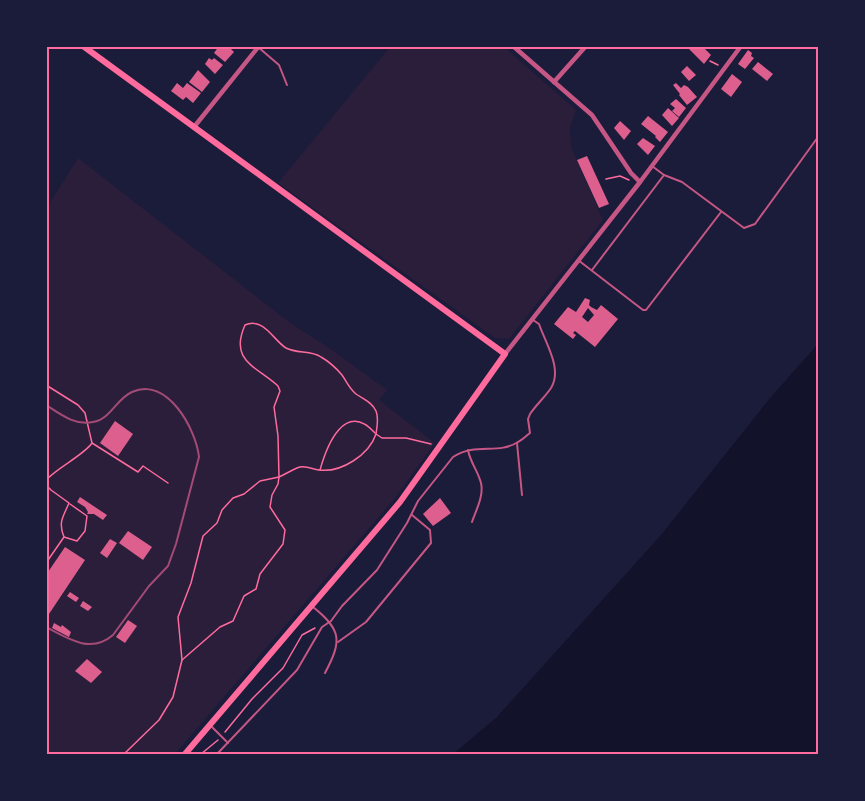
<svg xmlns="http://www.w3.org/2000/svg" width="865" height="801" viewBox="0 0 865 801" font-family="'Roboto Condensed',sans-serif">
	<rect width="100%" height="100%" fill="#1b1b3a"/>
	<g fill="#2a1e3b">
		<polygon points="390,47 504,47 576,110 570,127 571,147 603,220 509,339 495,338 278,183"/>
		<polygon points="78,158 293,325 325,345 387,390 379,400 435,443 395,498 175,754 47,754 46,209"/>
	</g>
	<polygon fill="#12122b" points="818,344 818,754 453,754 497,717 661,535 771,397"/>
	<g fill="#dd5f8e" fill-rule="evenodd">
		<polygon points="219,46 228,46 234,52 225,62 214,53"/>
		<polygon points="686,46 702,46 711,55 704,64"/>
		<polygon points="748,50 752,53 751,56 754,58 745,69 738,64"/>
		<polygon points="209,58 212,60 214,58 223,65 215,74 205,64"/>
		<polygon points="758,62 773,74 767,81 752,69"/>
		<polygon points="687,66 696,75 689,81 681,72"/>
		<polygon points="198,70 210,82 202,92 189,82"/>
		<polygon points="732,74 742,82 731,97 721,89"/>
		<polygon points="177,83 183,88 187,83 201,93 193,103 186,97 183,100 171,91"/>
		<polygon points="676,83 681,88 684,85 688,87 697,97 687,105 679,95 680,94 673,85"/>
		<polygon points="676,99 686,108 679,117 672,111 675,108 670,104"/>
		<polygon points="668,108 679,118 672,126 662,115"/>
		<polygon points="648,116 668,132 660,142 655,137 656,136 641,124"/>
		<polygon points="620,121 631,131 624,140 614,128"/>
		<polygon points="643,138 655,146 648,155 637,144"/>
		<polygon points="587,156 609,204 599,208 577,160"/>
		<path d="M585,298l5,2 -1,5 2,2 6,3 4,-5 17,14 -23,28 -20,-16 -2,2 3,2 -3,4 -19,-15 14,-17 8,5zM588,308l6,7 -6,7 -6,-5z"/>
		<polygon points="115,421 133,434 118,456 100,443"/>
		<polygon points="80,497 107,515 103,520 94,514 87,514 88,512 85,507 77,502"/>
		<polygon points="440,498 451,513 433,526 423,514"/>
		<polygon points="128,531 152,547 143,560 119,543"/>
		<polygon points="110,539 117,543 107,558 100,553"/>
		<polygon points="65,547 85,560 49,614 46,612 46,575"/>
		<polygon points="70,592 79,598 76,602 67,596"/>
		<polygon points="83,601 92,607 88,611 80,606"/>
		<polygon points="128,620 137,626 125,643 116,637"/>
		<polygon points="54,623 61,627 62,625 71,632 69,637 52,628"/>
		<polygon points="87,659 102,672 91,683 75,671"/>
	</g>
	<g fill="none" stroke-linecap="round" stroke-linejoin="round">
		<g stroke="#ff6b9d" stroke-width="1.5">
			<polyline points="710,61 718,65"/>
			<polyline points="606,179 620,176 629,180"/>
			<path d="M46,385l32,20 7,8 7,30c-8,12 -34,24 -46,37"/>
			<polyline points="92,443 138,472 143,466 168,483"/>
			<path d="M320,470c7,-25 25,-70 55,-37"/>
			<path d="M46,485l5,5 18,13c-6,14 -11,19 -5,34l-18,26"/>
			<polyline points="64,537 77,541 85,531 87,516 70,504"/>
			<path d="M182,660l-4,-43 13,-34 12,-47 14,-13 5,-13 11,-12 11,-4 16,-13 19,-4 -1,-41 -4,-29 6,-16 -2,-5c-22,-20 -49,-25 -33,-61 19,-8 28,15 41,23 11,6 25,2 35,9 7,4 16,12 21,18 5,7 7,13 14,19 7,5 16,8 20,17 3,7 1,16 0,23"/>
			<polyline points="225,732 252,699 283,668 302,635 315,628"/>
			<path d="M124,754l35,-34 14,-23 9,-37 38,-33 13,-6 11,-25 12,-7 4,-15 23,-30 2,-14 -15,-23 2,-12 6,-11 1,-7c7,-3 14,-8 21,-10 8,-1 12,2 19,3 22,3 50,-15 57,-36l6,4h24l25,6"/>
			<polyline points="201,754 218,740"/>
		</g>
		<g stroke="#c65784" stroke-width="2">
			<polyline points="258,47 279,65 287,85"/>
			<polyline points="652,166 664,175 682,182 744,228 755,224 818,137"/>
			<polyline points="578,260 643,310 646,310 721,212"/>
			<polyline points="592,270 664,175"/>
			<polyline points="517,443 522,495"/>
			<path d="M468,450c2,12 10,21 13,33 3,13 -5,27 -9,39"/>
			<path d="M313,607c29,23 29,34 12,66"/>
			<polyline points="338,642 366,622 431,543 430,530 412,515"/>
			<polyline points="211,726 228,743"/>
			<path d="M217,754l80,-84 25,-43 9,-6 11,-15 35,-36 30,-47 11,-22 35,-44c23,-15 45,-2 65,-15 4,-2 8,-6 12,-9l-2,-14 2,-5c6,-9 15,-17 21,-26 12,-19 -6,-46 -12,-64l-6,-4"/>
		</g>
		<g stroke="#c65784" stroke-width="4.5">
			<polyline points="513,46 592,115 631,173 640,182"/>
			<polyline points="554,82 586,46"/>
			<polyline points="194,127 259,46"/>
			<polyline points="505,354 640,182 741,46"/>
		</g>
		<polyline stroke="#ff6b9d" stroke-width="6" points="83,46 505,354 400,502 185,754"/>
		<path stroke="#a44b75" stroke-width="2" d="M46,405c14,9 29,21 47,17 18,-3 23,-23 39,-30 35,-16 64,37 67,65l-23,87 -8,22 -19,20 -36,49c-22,19 -45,4 -67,-8"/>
	</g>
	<rect width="865" height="801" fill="none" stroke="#1b1b3a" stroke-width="96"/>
	<rect x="48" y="48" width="769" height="705" fill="none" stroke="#ff6b9d" stroke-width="2"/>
</svg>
